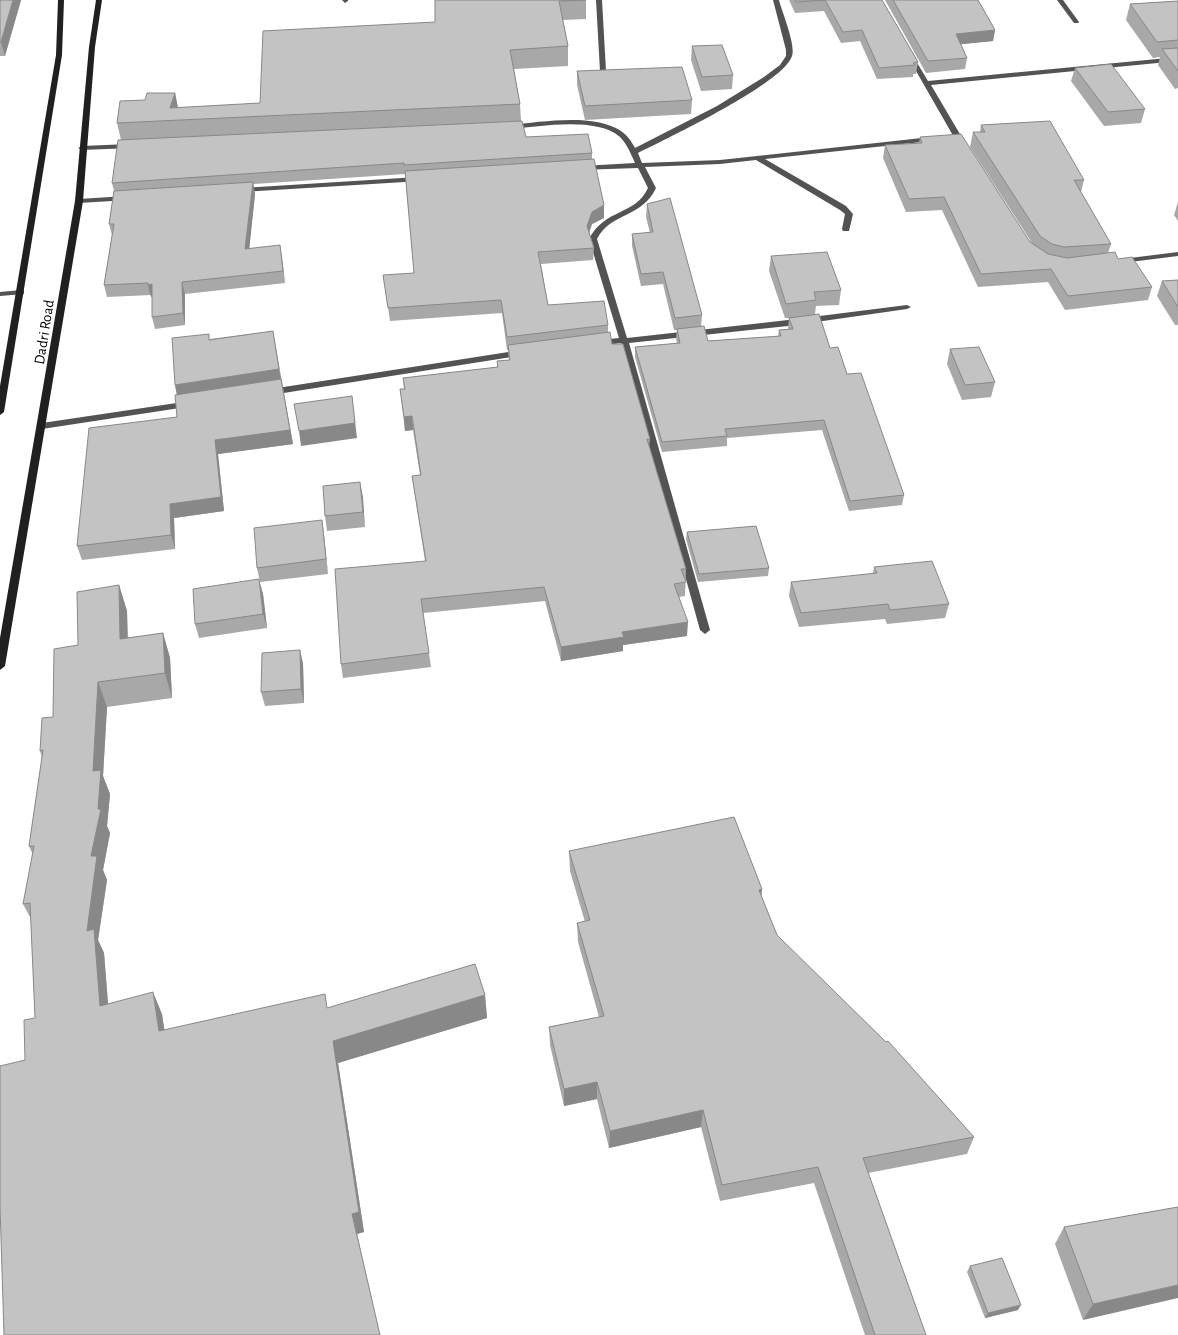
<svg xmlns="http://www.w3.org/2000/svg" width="1178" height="1335" viewBox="0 0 1178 1335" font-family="'Alegreya Sans',sans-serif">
	<rect width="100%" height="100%" fill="#fff"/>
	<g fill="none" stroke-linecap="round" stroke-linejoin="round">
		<g fill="#535353" fill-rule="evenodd">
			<polygon points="342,0 348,0 348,1 345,3"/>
			<polygon points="596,0 602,0 606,71 603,73 600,71"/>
			<path d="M773,0h6c3,12 17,45 13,56 -8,27 -126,83 -154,97l4,10 78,-3 211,-23 4,2 -4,2 -166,18 81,47 7,8 -4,17h-6l-1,-2 3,-15 -5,-4 -84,-50 -36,4 -75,3 11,21c-14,30 -45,24 -59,51l30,99 161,-18 119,-15 4,2 -4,2 -119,17 -159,17 81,287 -5,4 -5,-4 -79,-287 -21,3 -4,-3 4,-3 19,-2 -30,-99c16,-31 46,-23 59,-51l-10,-20 -59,2 -1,-2 4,-2 53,-3c-4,-9 -8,-19 -15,-26 -24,-21 -81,-10 -110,-8l-4,-2 4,-2c32,-3 83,-12 111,6 6,4 11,11 14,17l82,-42 47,-29 16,-12 6,-9v-6z"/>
			<polygon points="1057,0 1063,0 1079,22 1078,23 1074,23"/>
			<polygon points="909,56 913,56 928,81 1178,57 1178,61 931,85 967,146 963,148 959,146 908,57"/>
			<polygon points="129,144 132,144 132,148 82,150 78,148 82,146"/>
			<polygon points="418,177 421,177 421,181 240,192 236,190 240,188"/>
			<polygon points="126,196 129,196 129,200 79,203 75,201 79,199"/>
			<polygon points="1178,252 1178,256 1122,263 1118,261 1122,259"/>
			<polygon points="21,290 24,290 24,294 0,296 0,292"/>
			<polygon points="521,350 524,351 524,355 271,395 267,392 271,389"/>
			<polygon points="190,401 193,402 194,404 193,406 42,429 38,426 42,423"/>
		</g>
		<g fill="#202020" fill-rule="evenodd">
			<polygon points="58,0 64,0 62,55 4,412 0,415 0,386 56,55"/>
			<polygon points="96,0 102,0 95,47 83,201 5,666 0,670 0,638 75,201 89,47"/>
		</g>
	</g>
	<g fill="#a8a8a8">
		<polygon points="0,0 21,0 5,56 0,56"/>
		<polygon points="435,0 586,0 586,19 563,20 568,46 568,66 514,69 520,104 521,121 526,137 592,153 592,159 604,205 604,218 592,224 589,233 594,248 593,260 541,264 548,305 608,325 608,333 612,344 650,439 649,447 686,569 685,596 679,597 687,636 623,645 623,651 561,661 545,601 423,613 431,667 343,678 341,664 425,561 412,476 420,475 413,430 405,431 400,389 404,389 403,378 497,367 509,361 508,350 507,350 502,313 390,321 385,288 414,273 405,174 253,184 255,194 249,249 280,245 285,283 185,294 185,325 155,329 152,317 152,297 151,295 107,297 104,285 112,235 109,224 114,191 112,183 121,140 117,123 175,93 178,108 260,103 435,22"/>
		<polygon points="789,0 882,0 918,62 916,74 913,74 913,77 877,79 860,41 841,43 824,11 795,13"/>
		<polygon points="885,0 978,0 995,30 993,41 961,44 967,58 965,69 926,73"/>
		<polygon points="1178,1 1178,88 1175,89 1158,65 1160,57 1153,58 1126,20 1130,4"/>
		<polygon points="692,46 733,75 732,89 701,91 691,60"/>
		<polygon points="1075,68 1145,109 1141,123 1104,126 1071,81"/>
		<polygon points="577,71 692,100 691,114 585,120 577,85"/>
		<polygon points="981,125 1084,180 1081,192 1111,244 1108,253 1118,259 1152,287 1148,300 1065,310 1048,282 978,287 942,210 906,212 883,158 885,145 919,143 920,137 1032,243 970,147 973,132 980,132"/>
		<polygon points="1178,202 1178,221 1174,215"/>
		<polygon points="647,204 702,315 701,327 708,341 778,336 779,330 788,329 789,318 785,318 769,271 771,256 841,290 839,305 816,306 815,314 830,348 847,374 904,495 902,505 849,511 822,430 727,438 727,446 662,452 635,357 635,347 677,343 676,339 677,330 674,330 663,284 641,286 632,246 632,234 650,233 646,217"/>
		<polygon points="1178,280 1178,325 1175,325 1157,296 1162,281"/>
		<polygon points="273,331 293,444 218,454 224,511 174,518 175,549 82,560 77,546 177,417 177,395 175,385 210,339"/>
		<polygon points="950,349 995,382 991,397 962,400 947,364"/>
		<polygon points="360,482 365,527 327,531 325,516"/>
		<polygon points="322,520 328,574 260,582 257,568"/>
		<polygon points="687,532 769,568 768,576 698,582 686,539"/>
		<polygon points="874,567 949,604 945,618 887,624 885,619 799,627 789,596 791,582 873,574"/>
		<polygon points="119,585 127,611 128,638 163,633 170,658 172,698 107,707 103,776 110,794 107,826 110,833 103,870 107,880 98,940 104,953 108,1004 162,1014 164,1030 328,1008 485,995 487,1018 338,1063 364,1232 357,1234 25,1060 35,1018 31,919 23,904 33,855 29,846 42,757 40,751 53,717 78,645"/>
		<polygon points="263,594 267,628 199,638 195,624"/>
		<polygon points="300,650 303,664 304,703 265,706 261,692"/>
		<polygon points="569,851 762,889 761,896 777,935 974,1137 967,1154 868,1173 926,1335 865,1335 814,1183 720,1201 701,1127 609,1148 597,1099 564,1106 550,1045 549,1027 599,1017 578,942 577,923 585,922 570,871"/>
		<polygon points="1178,1207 1083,1320 1055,1244 1064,1227"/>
		<polygon points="970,1266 1018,1310 985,1318 967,1272"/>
	</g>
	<g fill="#888">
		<polygon points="13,0 21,0 5,56 1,42"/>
		<polygon points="995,30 993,41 954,45 956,34"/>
		<polygon points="175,93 179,113 170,108"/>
		<polygon points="253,182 255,194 248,261 245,249"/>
		<polygon points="604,205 604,218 592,224 587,238 587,226 592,212"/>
		<polygon points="280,245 282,257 285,283 283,271"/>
		<polygon points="182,282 185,294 185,325 183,313"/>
		<polygon points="152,284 155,296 151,297 148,285"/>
		<polygon points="279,369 293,444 218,454 224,511 174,518 175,549 171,535 170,504 178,400 175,385"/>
		<polygon points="352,396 357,438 301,446 299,431"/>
		<polygon points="412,416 413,430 405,431 404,417"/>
		<polygon points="360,482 363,497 365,527 363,512"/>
		<polygon points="322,520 324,535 328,574 326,559"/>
		<polygon points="259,579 263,594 267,628 263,614"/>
		<polygon points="119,585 127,611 128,664 120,639"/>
		<polygon points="688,622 687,636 623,645 623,651 561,661 561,647 622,632"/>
		<polygon points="163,633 170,658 172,698 165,673"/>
		<polygon points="300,650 303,664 304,703 301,689"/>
		<polygon points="98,682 107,707 103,776 110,794 107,826 110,833 103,870 107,880 98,940 104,953 110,1028 100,1006 87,931 91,856 98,809 93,771"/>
		<polygon points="762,889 760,908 759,890"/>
		<polygon points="153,992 162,1014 168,1053 159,1031"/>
		<polygon points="485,995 487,1018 338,1063 364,1232 357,1234 380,1335 352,1214 333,1041"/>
		<polygon points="597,1082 597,1099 564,1106 564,1089"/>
		<polygon points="703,1110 701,1127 609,1148 610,1131"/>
		<polygon points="1178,1285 1178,1298 1083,1320 1093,1304"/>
		<polygon points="1021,1305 1018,1310 985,1318 988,1313"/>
	</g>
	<g fill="#c3c3c3" stroke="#888">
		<polygon points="0,0 13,0 1,42 0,42"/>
		<polygon points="435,0 586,0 559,1 568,46 510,50 520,104 117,123 120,101 145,100 147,93 175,93 170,108 260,103 263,31 435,22"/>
		<polygon points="795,0 825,0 796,2"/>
		<polygon points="825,0 882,0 918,62 913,63 915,65 879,68 862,30 843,32"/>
		<polygon points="893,0 978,0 995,30 956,34 967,58 928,61"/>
		<polygon points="1178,1 1178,40 1157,42 1130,4"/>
		<polygon points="722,45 733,75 702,77 692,46"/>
		<polygon points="1178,48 1178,71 1162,49"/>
		<polygon points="1111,64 1145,109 1108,112 1075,68"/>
		<polygon points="682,67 692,100 585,106 577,71"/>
		<polygon points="522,121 526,137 588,134 592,153 404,165 404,163 112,183 118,140"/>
		<polygon points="1050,121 1084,180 1074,180 1111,244 1064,247 1052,244 1040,236 973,132 985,132 981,125"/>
		<polygon points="961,134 1030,242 1048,254 1067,258 1115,252 1118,259 1132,257 1152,287 1068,296 1051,269 981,274 944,197 909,199 885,145 922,143 920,137"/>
		<polygon points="594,159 604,205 592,212 587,226 594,248 538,252 548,305 604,301 608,325 507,337 501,300 388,308 383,275 414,273 405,171"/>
		<polygon points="253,182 245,249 280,245 283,271 182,282 183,313 152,317 152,284 148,285 148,283 104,285 114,224 109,224 114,191"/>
		<polygon points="670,198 702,315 675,318 663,272 641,274 632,234 653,232 647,204"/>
		<polygon points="827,252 841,290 814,292 816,300 786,304 771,256"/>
		<polygon points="1178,280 1178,307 1162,281"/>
		<polygon points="819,314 830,348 838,347 847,374 861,373 904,495 850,501 824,420 725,429 727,436 662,442 635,347 680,343 677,329 704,326 708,341 781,336 779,330 793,329 789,318"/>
		<polygon points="273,331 279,369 175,385 172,338 209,334 209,340"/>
		<polygon points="610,332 612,344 623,344 650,439 647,439 686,569 681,569 686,582 674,584 688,622 622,632 624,637 561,647 544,587 421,599 429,653 341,664 335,569 426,561 412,476 421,475 412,416 404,417 400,389 405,389 403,378 498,367 497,361 510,360 508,345"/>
		<polygon points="979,347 995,382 965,385 950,349"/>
		<polygon points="281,379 290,430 215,440 221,497 170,504 171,535 77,546 89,428 177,417 175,395"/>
		<polygon points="352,396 355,423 299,431 294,404"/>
		<polygon points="360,482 363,512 325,516 323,486"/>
		<polygon points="322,520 326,559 257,568 254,528"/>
		<polygon points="756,526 769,568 699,574 687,532"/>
		<polygon points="932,561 949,604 890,610 888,604 801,613 791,582 877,573 874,567"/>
		<polygon points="259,579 263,614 195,624 193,589"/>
		<polygon points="119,585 120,639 163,633 165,673 98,682 93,771 101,770 98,809 101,809 91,856 97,856 87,931 94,929 100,1006 153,992 159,1031 325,994 327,1008 475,964 485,995 333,1041 359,1212 352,1214 380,1335 4,1335 0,1206 0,1066 25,1060 24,1020 35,1018 30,903 23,904 34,846 29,846 43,750 40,751 42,718 53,717 54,649 78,645 77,592"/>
		<polygon points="300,650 301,689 261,692 262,653"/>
		<polygon points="734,817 762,889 759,890 777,935 886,1042 888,1041 974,1137 863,1158 926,1335 875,1335 818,1167 722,1185 703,1110 610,1131 597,1082 564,1089 549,1027 604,1016 577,923 590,920 569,851"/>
		<polygon points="1178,1207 1178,1285 1093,1304 1064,1227"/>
		<polygon points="1002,1258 1021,1305 988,1313 970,1266"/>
	</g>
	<g text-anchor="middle" stroke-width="4" stroke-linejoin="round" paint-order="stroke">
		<g font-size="15" fill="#000" stroke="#fff">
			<text transform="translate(44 332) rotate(-81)" y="5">Dadri Road</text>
		</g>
	</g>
</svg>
